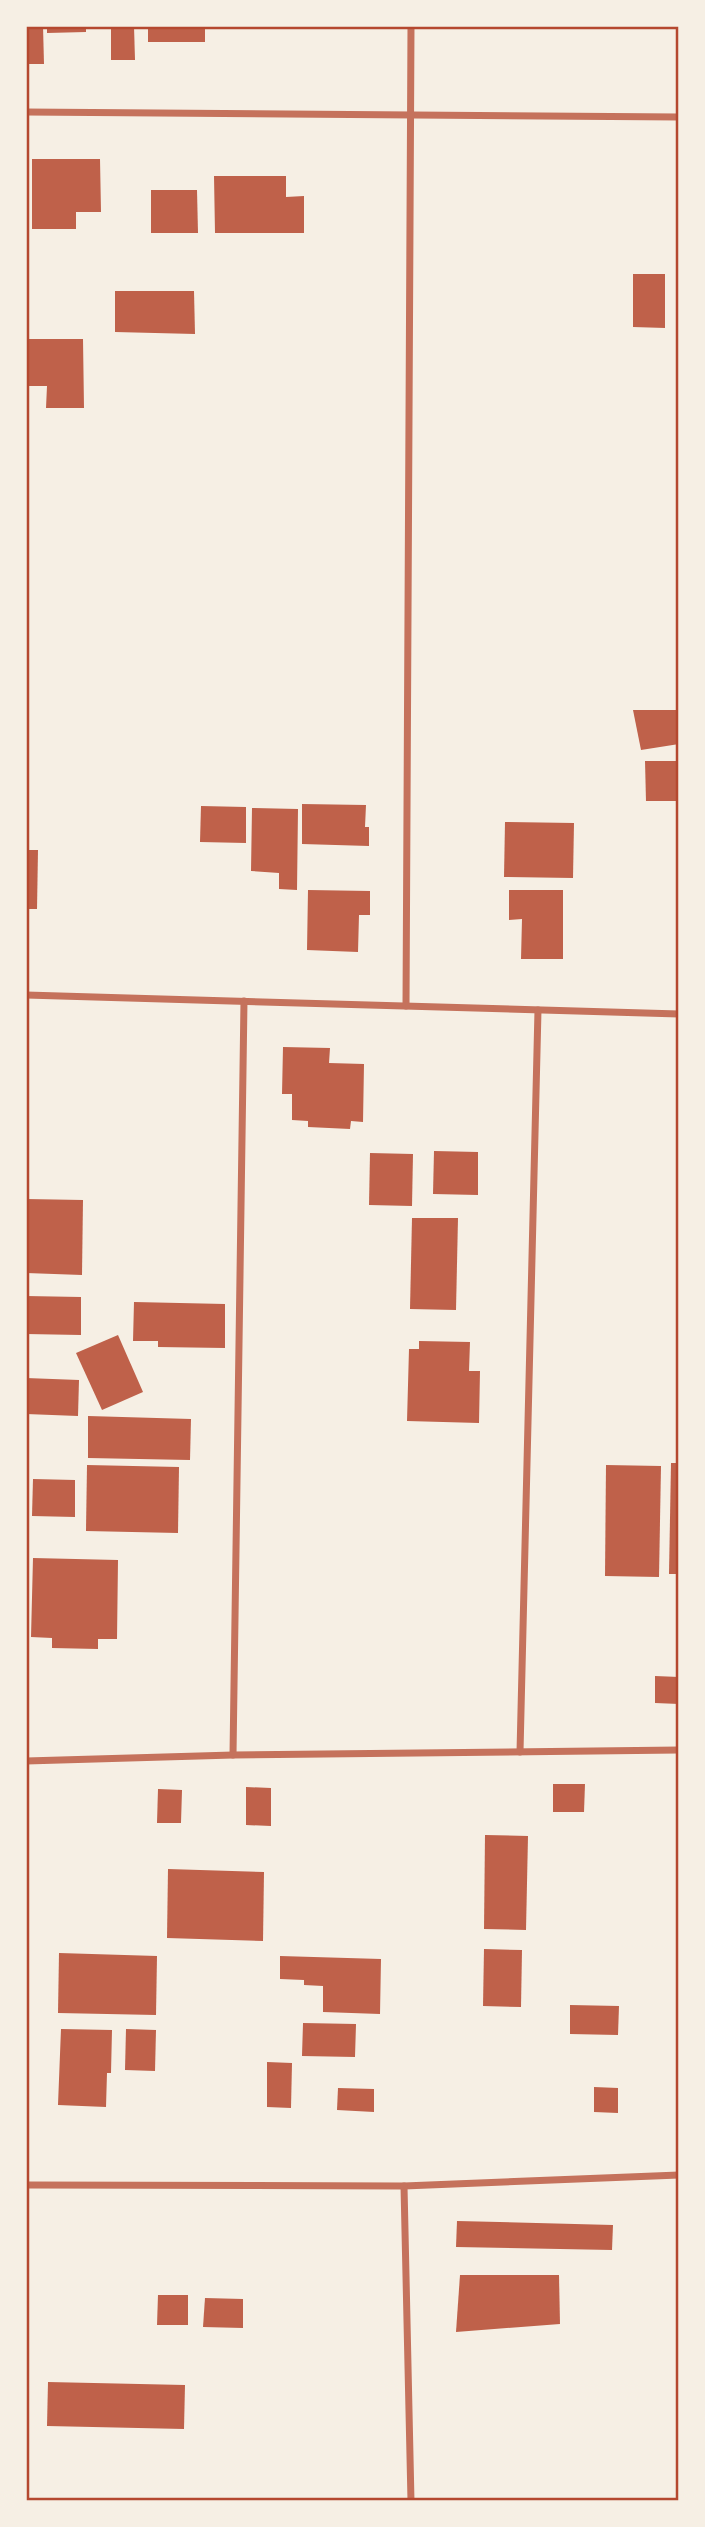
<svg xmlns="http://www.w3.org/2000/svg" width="705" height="2527" viewBox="0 0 705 2527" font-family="Ubuntu,sans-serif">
	<rect width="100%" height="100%" fill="#f6efe4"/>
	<g fill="#bf614a">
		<polygon points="26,26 43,26 44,64 26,64"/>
		<polygon points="47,26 86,26 86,32 47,33"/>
		<polygon points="111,26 134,26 135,60 111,60"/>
		<rect x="148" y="26" width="57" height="16"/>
		<polygon points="32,159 100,159 101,212 76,212 76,229 32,229"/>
		<polygon points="214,176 286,176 286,197 304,196 304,233 215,233"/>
		<polygon points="151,190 197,190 198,233 151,233"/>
		<polygon points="633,274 665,274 665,328 633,327"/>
		<polygon points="115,291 194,291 195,334 115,332"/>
		<polygon points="29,339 83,339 84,408 46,408 47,386 29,386"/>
		<polygon points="633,710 679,710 679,744 641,750"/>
		<polygon points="645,761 679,761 679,801 646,801"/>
		<polygon points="302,804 366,805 365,827 369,827 369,846 302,844"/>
		<polygon points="201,806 246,807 246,843 200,842"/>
		<polygon points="252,808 298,809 297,890 279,889 279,873 251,871"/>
		<polygon points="505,822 574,823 573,878 504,877"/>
		<polygon points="26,850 38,850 37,909 26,909"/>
		<polygon points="308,890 370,891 370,915 359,915 358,952 307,950"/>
		<polygon points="509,890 563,890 563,959 521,959 522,919 509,920"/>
		<polygon points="283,1047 330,1048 329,1063 364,1064 363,1122 351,1121 350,1129 308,1127 308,1121 292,1120 292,1094 282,1094"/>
		<polygon points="434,1151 478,1152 478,1195 433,1194"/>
		<polygon points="370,1153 413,1154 412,1206 369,1205"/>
		<polygon points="26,1199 83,1200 82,1275 26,1273"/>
		<polygon points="412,1218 458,1218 456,1310 410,1309"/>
		<polygon points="26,1296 81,1297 81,1335 26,1334"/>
		<polygon points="134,1302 225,1304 225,1348 158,1347 158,1341 133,1341"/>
		<polygon points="118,1335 143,1392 102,1410 76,1353"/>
		<polygon points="419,1341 470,1342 469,1371 480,1371 479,1423 407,1421 409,1349 419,1349"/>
		<polygon points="26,1378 79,1380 78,1416 26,1414"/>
		<polygon points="88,1416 191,1419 190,1460 88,1458"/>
		<polygon points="671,1463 679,1463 679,1574 669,1574"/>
		<polygon points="87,1465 179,1467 178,1533 86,1531"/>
		<polygon points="606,1465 661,1466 659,1577 605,1576"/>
		<polygon points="33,1479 75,1480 75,1517 32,1516"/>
		<polygon points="33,1558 118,1560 117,1639 98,1639 98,1649 52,1648 52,1638 31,1637"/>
		<polygon points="655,1676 679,1677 679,1704 655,1703"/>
		<polygon points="553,1784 585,1784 584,1812 553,1812"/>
		<polygon points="246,1787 271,1788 271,1826 246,1825"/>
		<polygon points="158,1789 182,1790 181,1823 157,1823"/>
		<polygon points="485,1835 528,1836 526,1930 484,1929"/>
		<polygon points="168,1869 264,1872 263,1941 167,1938"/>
		<polygon points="484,1949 522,1950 521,2007 483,2006"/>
		<polygon points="59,1953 157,1956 156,2015 58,2013"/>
		<polygon points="280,1956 381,1959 380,2014 323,2012 323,1986 304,1985 304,1980 280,1979"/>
		<polygon points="570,2005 619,2006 618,2035 570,2034"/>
		<polygon points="303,2023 356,2024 355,2057 302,2056"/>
		<polygon points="61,2029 112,2030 111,2073 107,2073 106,2107 58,2105"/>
		<polygon points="126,2029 156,2030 155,2071 125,2070"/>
		<polygon points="267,2062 292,2063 291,2108 267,2107"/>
		<polygon points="594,2087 618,2088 618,2113 594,2112"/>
		<polygon points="338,2088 374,2089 374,2112 337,2110"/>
		<polygon points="457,2221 613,2225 612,2250 456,2247"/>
		<polygon points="460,2275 559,2275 560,2324 456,2332"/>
		<polygon points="158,2295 188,2295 188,2325 157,2325"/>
		<polygon points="205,2298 243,2299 243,2328 203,2327"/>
		<polygon points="48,2382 185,2385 184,2429 47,2426"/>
	</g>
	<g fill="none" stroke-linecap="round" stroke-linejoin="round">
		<g stroke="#c5725c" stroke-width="7">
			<polyline points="26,112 679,117"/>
			<polyline points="26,995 679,1014"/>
			<polyline points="406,1006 411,26"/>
			<polyline points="520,1752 538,1010"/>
			<polyline points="233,1755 244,1001"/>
			<polyline points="26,1761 233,1755 679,1750"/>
			<polyline points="26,2185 404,2186 679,2175"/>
			<polyline points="404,2186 411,2501"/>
		</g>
	</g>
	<rect width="705" height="2527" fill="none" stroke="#f6efe4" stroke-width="56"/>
	<rect x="28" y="28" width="649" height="2471" fill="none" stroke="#b5482f" stroke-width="2.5"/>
</svg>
